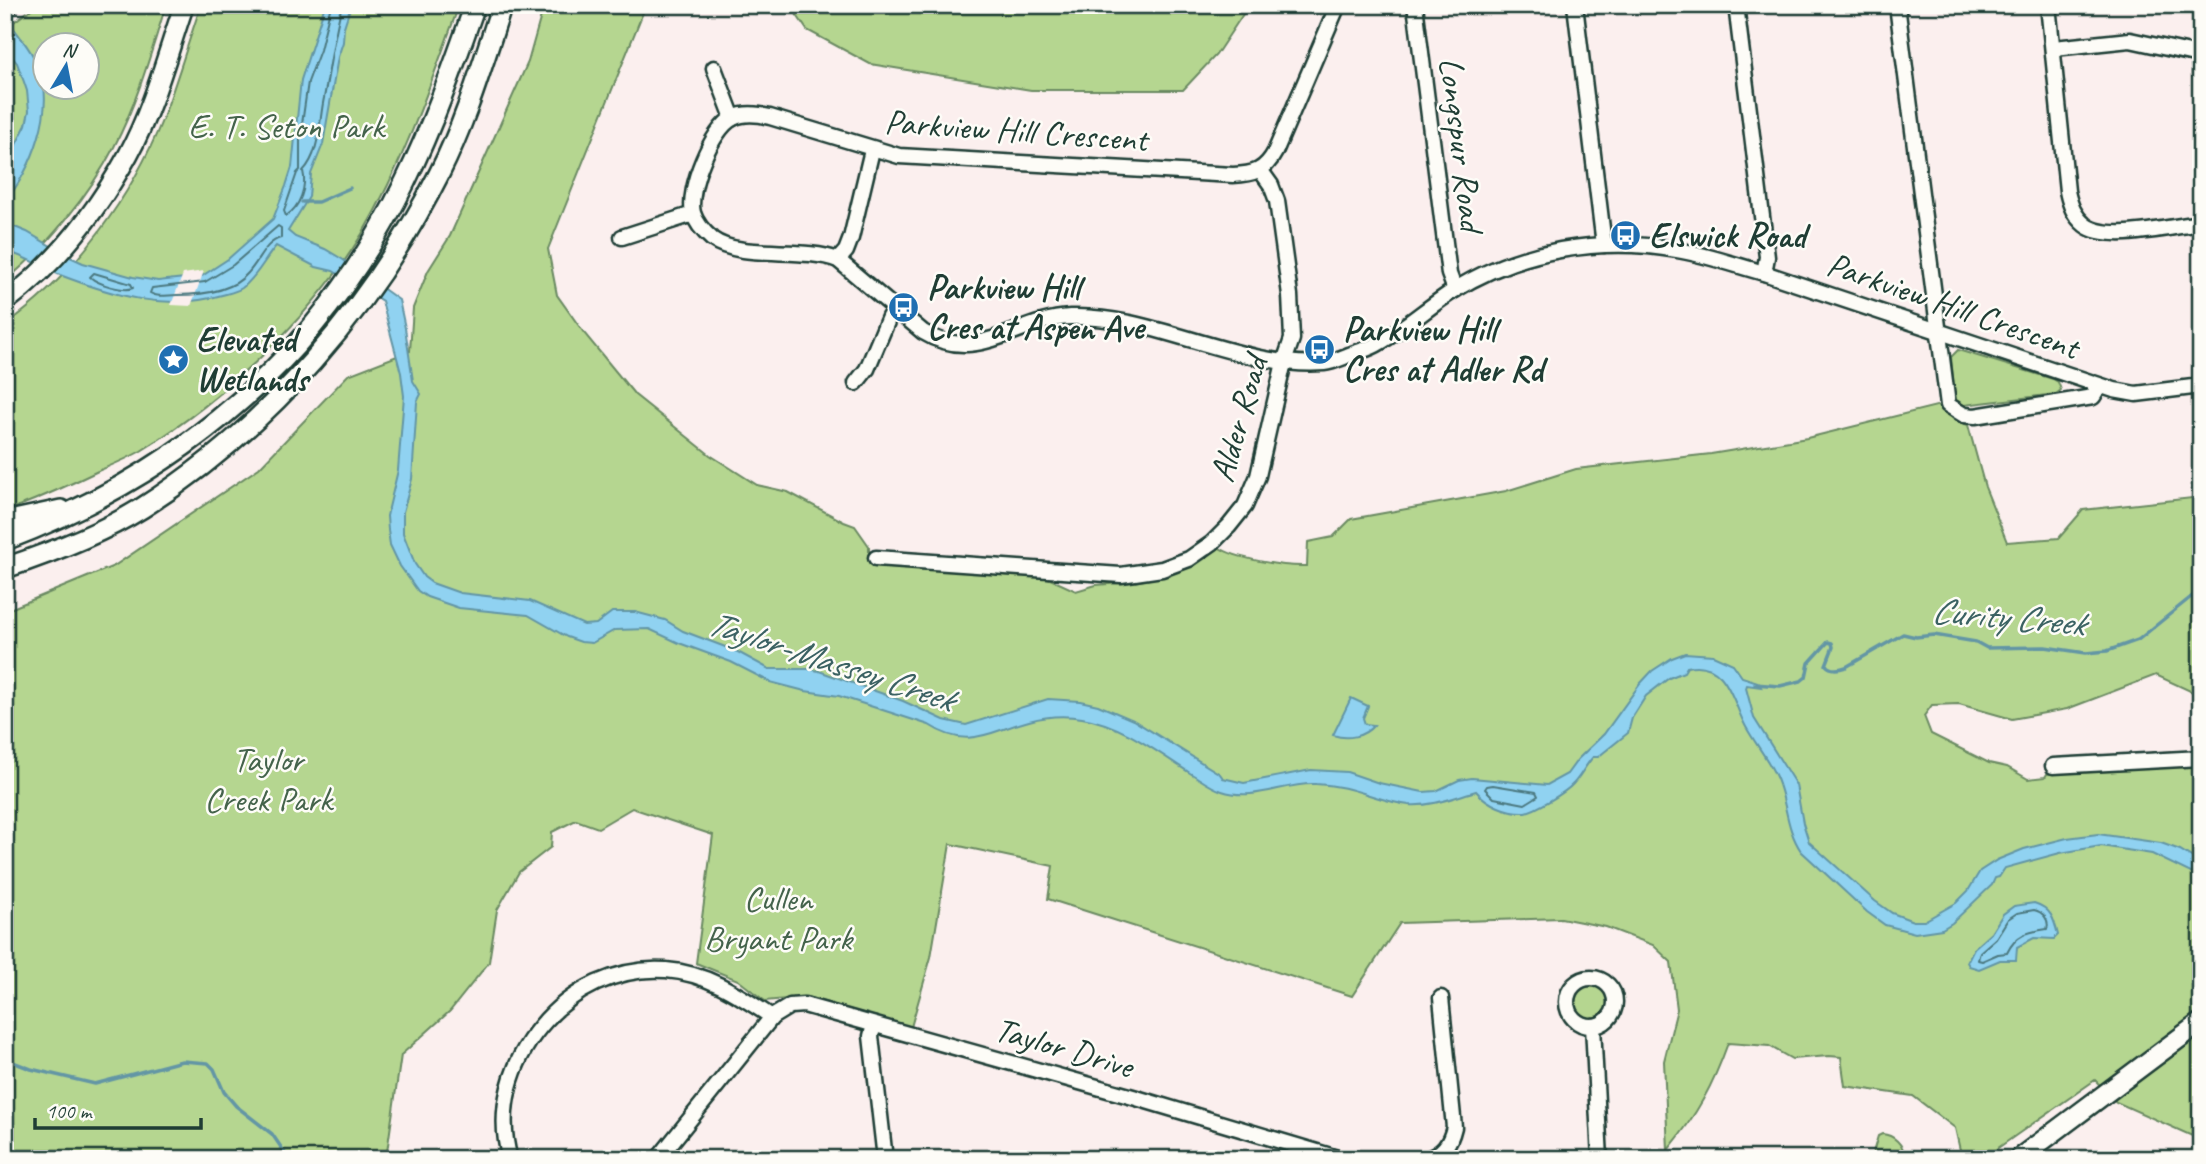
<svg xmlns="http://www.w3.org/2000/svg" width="2206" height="1164" viewBox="0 0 2206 1164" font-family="Caveat,sans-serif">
	<rect width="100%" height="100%" fill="#fbefee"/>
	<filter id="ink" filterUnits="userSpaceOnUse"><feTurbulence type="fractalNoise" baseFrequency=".0143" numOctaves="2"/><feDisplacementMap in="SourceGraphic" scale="14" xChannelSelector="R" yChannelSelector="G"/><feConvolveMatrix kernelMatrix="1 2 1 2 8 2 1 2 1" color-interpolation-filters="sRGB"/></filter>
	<g filter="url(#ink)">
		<g fill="#b5d690" stroke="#6a8a62" stroke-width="2" fill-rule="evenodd">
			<path d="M37,5h129c-15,48 -29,98 -52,142 -24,47 -68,101 -109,134v-240l11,-9 -5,-8zM46,46h42v42h-42z"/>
			<path d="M201,5h258c-28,78 -55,157 -97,229 -51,84 -138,165 -221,217 -14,8 -29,14 -43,20 -31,15 -61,29 -93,40v-186c68,-47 128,-130 158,-207 14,-37 25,-75 38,-113z"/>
			<path d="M544,5h102l-98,244 9,46 27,38 51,62 75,60 47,30 31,7 56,30 11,4 14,20v15l179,17 28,13 20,-6 38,-3 31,-6 23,-9 30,-20c18,12 67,20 89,19l1,-24 25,-5 18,-18 155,-28 70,-22 135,-15 96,-16 133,-33 14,15 14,5 17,62 22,55 52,-4 24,-28 118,-13v199l-45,-21 -89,34 -55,10 -53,-15 -27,1 -8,11 7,18 58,29 18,4 21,12 17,-2 2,-3 89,-7 65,-1v374l-85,-38 -21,-22 -107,75 -8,4h-18l-7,-31 -42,-32 -68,-10 -4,-29 -12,-1 -37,3 -23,-13 -41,-3c-15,42 -31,72 -60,107l-4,-89 13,-52 -6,-47 -18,-17 -47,-18 -45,-9 -161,5 -48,73 -304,-97 5,-33 -103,-22 -19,113 -20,70 -104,-30 -42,4 -27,-21 -42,-17 17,-128 -81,-27 -34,20 -22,-8 -24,12 -1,15 -32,25 -22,38 -8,52 -39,49 -49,44 -15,104h-381v-548l109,-45 145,-98 89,-93 62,-24 3,-43 15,-37 22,-35 78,-174z"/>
			<polygon points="790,5 1249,5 1216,55 1183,90 1031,90 870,64 807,30"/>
			<polygon points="1958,350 2053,379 2058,382 2061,390 2056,394 1964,405 1955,399 1951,357"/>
			<circle cx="1592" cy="1003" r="17"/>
			<path d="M1882,1134c14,1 21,12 25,25h-36l7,-23z"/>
		</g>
		<g fill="#90d2f1" stroke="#6396a5" stroke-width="2">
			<path d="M325,5h26l-7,22 -1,15 -5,15 -15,87 -12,30 -2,23 -21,34 7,6 30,12 17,10 57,41 6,28 8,53 8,13 -4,8 -5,77 -9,33v21l12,31 9,13 8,6 28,10 70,8 54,24 12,-1 16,-12h23l30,8 18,11 53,20 33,18h40l10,2 84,30 41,19 22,5 82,-26 32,2 18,4 35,15 87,54 3,4 21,5 67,-13 36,2 32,11 44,9 13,-1 23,-11 13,-2 75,7 20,-11 11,-15 26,-25 36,-50 12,-13 20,-13 13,-5 28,2 20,9 9,13 16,5 3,5 -14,-2 -1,3 8,30 42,67 7,38 6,19 66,59 17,12 21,8h11l32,-18 12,-12 12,-20 17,-11 27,-11 43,-11 31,-4 63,9 19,7 21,13v15l-49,-24 -51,-8 -41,7 -55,15 -6,9 -4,1 -3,7 -40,38 -10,6 -27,4 -30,-8 -18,-13 -66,-61c-15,-22 -14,-48 -24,-72 -8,-19 -21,-34 -31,-52 -14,-25 -18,-68 -59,-60l-3,5 -15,6 -23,18 -14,22 -4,15 -30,24h-5c-8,9 -13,20 -20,27 -7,8 -38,27 -48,28 -18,1 -38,-8 -49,-21 -21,6 -45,16 -67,14 -32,-4 -57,-20 -93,-21 -31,-2 -61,18 -94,7 -12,-4 -22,-12 -32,-18 -33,-21 -69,-49 -108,-55 -18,-3 -35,-2 -53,3 -39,10 -60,30 -100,4l-90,-29 -34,-5 -35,-9 -39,-20 -52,-19 -30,-14 -34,1 -23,13 -11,-1 -14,-5 -39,-22 -69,-7 -32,-11 -9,-6 -18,-25 -10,-21 -2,-15 -1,-14 11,-46 6,-74 -3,-23 -19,-72 -49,-30 -17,-4 -40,-21c-12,14 -19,31 -34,42 -6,4 -13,5 -20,7 -56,17 -110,0 -162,-20 -19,-8 -35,-19 -55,-24v-28l22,9 41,24 15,7 50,14 25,4 44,-5 26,-17 45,-40 13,-33 6,-19 9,-87z"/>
			<path d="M5,18c12,14 27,32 34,50 17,39 -7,103 -34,133v-35l21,-41 3,-14 -2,-20 -3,-9 -7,-19 -12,-15z"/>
			<path d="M1351,698l17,8 -5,12 2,6 9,1c-10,12 -27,15 -41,10z"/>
			<path d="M2034,903c17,5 20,16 24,32l-4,4 -20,-1 -17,9 -1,13h-16l-21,9 -10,-3 -2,-4 7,-14 17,-15 12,-19 11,-8z"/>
		</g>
		<polygon fill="#fbefee" points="204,271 191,306 171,305 183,274"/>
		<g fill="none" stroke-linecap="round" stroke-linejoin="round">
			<g stroke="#4c7980" stroke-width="2">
				<path d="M331,5l-11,45 -12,32 -8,56v32l-3,3 -13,38 2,5c14,-9 21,-29 17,-45 17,-17 16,-50 21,-73 6,-31 10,-63 18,-93"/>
				<path d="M278,226l3,2v10c-16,4 -21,22 -33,35 -16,19 -47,22 -71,22 -10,0 -19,3 -27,-2l2,-5 53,-6 28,-17z"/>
				<path d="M94,273l37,11 2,4c-10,4 -35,-4 -43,-11z"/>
				<polygon points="1493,785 1536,792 1538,796 1525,804 1494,798 1485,789 1487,786"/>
				<path d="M2034,910c9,2 16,10 13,19 -19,3 -31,5 -40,24l-9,1 -16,7 -4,-1 2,-8 16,-14 12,-19 9,-6z"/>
			</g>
			<g stroke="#6396a5" stroke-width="3.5">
				<polyline points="302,202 318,202 350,188"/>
				<path d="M1755,684l25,2 21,-5 5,-4 3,-14 19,-21 4,1 1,4 -7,18c5,6 14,4 20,2l57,-33 13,3 18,-2 42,7 11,6 58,-1 41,6 21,-2 31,-11 63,-51"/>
				<polyline points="5,1059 31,1069 95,1084 182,1061 208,1063 214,1069 224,1092 236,1106 272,1134 289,1159"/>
			</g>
			<defs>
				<g id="minor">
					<path d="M1338,5l-63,147c-10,19 -21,22 -42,23l-334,-19 -129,-39c-12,-3 -25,-5 -37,1 -21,10 -46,72 -40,95 3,10 11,19 19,26 28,21 90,7 126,21l85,72c54,33 92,-12 147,-15 83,-3 169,52 254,46 9,-1 17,-5 25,-8 10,-4 21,-6 30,-12 26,-15 48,-35 74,-52 64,-41 149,-55 224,-41 30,5 58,15 87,23l350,117 22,4 65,-8"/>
					<polyline points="1415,5 1449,274 1455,290"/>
					<polyline points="1575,5 1604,245"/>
					<polyline points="1736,5 1767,257 1764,273"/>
					<polyline points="1897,5 1948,405 1964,415 1975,416 2093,397 2100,386"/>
					<path d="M2048,5l19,186c3,14 7,25 18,34 23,18 88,1 116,-2"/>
					<polyline points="2054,48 2130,40 2199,55"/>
					<polyline points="2201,52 2199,55 2201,75"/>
					<polyline points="714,68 733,118"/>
					<polyline points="622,237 693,214"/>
					<polyline points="838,260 846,251 851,238 872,150"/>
					<polyline points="856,383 867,369 889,317 895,309"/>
					<polyline points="876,558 1121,575 1162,569 1189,559 1212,543 1229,526 1245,506 1258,476 1284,362 1292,339 1290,295 1277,201 1271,185 1261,171"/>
					<polyline points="2053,766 2201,758"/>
					<circle cx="1591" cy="1002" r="24"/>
					<polyline points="874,1025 871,1036 885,1159"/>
					<polyline points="1593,1026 1600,1159"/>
					<path d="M510,1159c-28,-95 58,-196 156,-189 41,3 73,25 106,47"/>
					<polyline points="658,1159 772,1017 790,1006 804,1005 1133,1097 1341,1159"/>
					<path d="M1426,1159c17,-5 24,-15 28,-32l-13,-129"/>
				</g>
				<g id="major">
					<path d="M5,302c51,-38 92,-91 123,-147 25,-46 39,-100 56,-150"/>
					<polyline points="2018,1159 2201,1022"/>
				</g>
				<g id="highway">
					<polyline points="5,522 61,510"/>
					<path d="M5,540c178,-67 316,-185 400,-358 28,-57 49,-117 70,-177"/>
					<path d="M5,568c45,-15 97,-35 137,-60 127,-81 229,-199 297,-334 27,-53 44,-112 63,-169"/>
				</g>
			</defs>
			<use href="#minor" stroke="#1f3d34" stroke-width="19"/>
			<use href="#major" stroke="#1f3d34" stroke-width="23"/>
			<use href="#highway" stroke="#1f3d34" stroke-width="24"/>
			<use href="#minor" stroke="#fdfcf7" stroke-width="14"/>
			<use href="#major" stroke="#fdfcf7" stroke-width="18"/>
			<use href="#highway" stroke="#fdfcf7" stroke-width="19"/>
			<defs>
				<polyline id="rail" points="5,17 22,5"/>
			</defs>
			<use href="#rail" stroke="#1f3d34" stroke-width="6"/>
			<use href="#rail" stroke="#fdfcf7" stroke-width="3.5" stroke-dasharray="10" stroke-linecap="butt"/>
		</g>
	</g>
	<defs>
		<symbol id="bus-disc" viewBox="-11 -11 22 22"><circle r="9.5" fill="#1f6fb2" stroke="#fdfcf7"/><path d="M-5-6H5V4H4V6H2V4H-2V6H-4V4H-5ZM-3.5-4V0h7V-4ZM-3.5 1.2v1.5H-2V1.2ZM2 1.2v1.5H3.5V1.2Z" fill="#fff"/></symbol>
		<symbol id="sight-disc" viewBox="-11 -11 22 22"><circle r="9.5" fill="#1f6fb2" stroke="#fdfcf7"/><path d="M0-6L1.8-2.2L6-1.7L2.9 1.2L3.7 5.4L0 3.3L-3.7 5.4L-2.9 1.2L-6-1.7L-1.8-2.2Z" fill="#fff"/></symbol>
	</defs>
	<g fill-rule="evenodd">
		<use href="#bus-disc" x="1608" y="218" width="35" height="35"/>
		<use href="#bus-disc" x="886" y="290" width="35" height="35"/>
		<use href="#bus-disc" x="1302" y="332" width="35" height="35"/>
		<use href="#sight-disc" x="156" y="342" width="35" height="35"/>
	</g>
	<g text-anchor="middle" stroke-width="5" stroke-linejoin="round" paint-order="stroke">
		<g font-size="35" fill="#44634b" stroke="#fdfcf7">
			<text x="286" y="138">E. T. Seton Park</text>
			<text x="268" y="771">Taylor<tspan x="268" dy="40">Creek Park</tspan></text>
			<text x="778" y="910">Cullen<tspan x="778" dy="40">Bryant Park</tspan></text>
		</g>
		<g font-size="35" fill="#1f3d34" stroke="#fdfcf7">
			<text transform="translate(1016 130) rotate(4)" y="12">Parkview Hill Crescent</text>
			<text transform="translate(1462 144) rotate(83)" y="12">Longspur Road</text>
			<text transform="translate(1953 305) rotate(19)" y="12">Parkview Hill Crescent</text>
			<text transform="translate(1238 419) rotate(-74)" y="12">Alder Road</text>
			<text transform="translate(1064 1047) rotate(16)" y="12">Taylor Drive</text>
		</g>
		<g font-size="35" font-weight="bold" fill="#1f3d34" stroke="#fdfcf7" text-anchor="start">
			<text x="1649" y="247">Elswick Road</text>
			<text x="927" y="299">Parkview Hill<tspan x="927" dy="40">Cres at Aspen Ave</tspan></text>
			<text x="1343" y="341">Parkview Hill<tspan x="1343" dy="40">Cres at Adler Rd</tspan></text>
			<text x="196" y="351">Elevated<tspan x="196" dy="40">Wetlands</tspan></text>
		</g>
		<g font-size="37" font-style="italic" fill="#3b6263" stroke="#fdfcf7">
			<text transform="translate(2008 616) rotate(5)" y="13">Curity Creek</text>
			<text transform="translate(831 660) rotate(18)" y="13">Taylor-Massey Creek</text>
		</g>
	</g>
	<rect width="2206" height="1164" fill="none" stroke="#fdfcf7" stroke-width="28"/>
	<rect x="14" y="14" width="2178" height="1136" fill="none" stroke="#1f3d34" stroke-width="2.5" filter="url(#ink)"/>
	<g transform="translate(66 66) rotate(10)"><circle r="33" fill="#fdfcf7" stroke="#a4b0a9" stroke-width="2"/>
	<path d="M0-5L12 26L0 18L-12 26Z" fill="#1f6fb2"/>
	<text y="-10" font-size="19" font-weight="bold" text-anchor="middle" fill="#1f3d34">N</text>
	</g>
	<path d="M35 1118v10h166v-10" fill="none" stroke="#1f3d34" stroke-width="3.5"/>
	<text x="46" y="1118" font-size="21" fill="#1f3d34" stroke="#fdfcf7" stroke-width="5" paint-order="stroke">100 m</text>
</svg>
